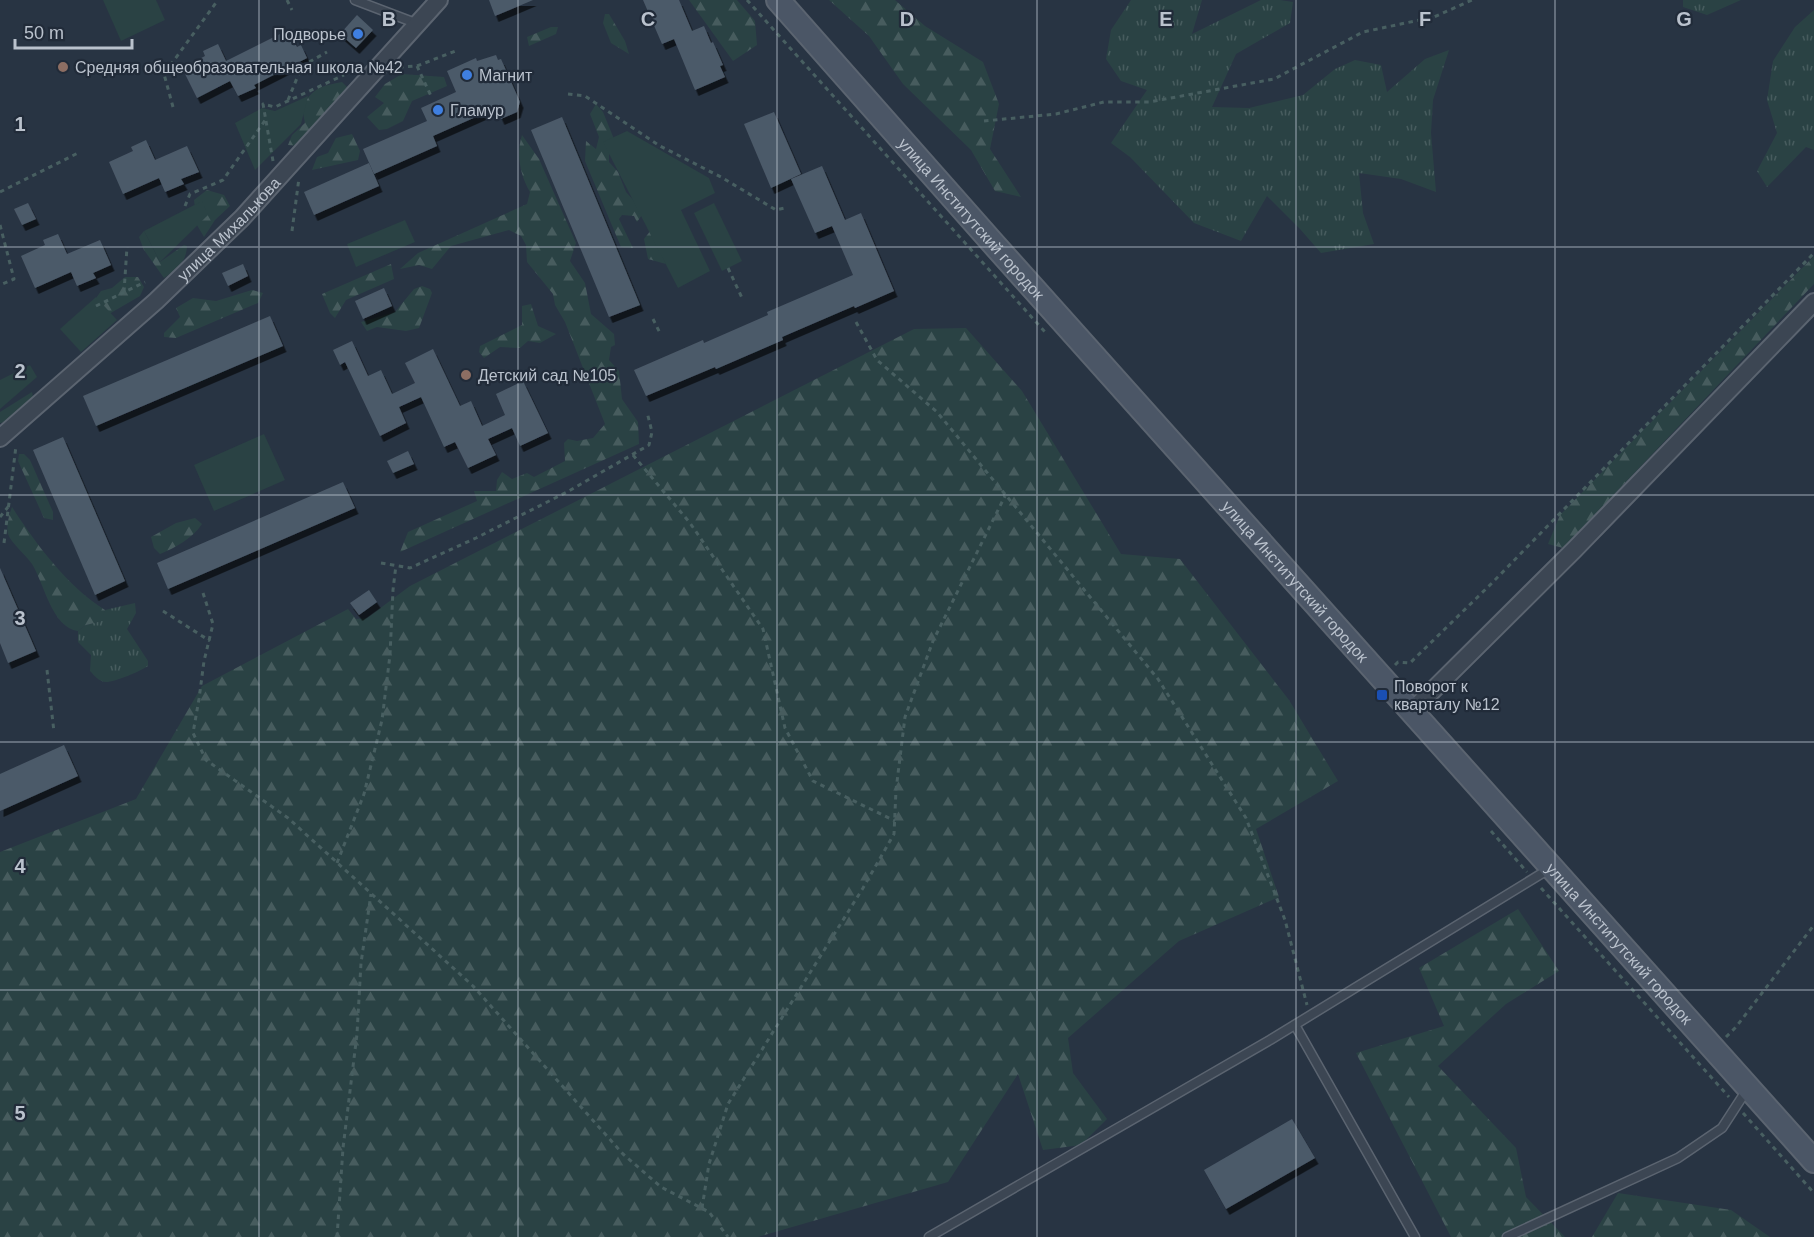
<svg xmlns="http://www.w3.org/2000/svg" width="1814" height="1237" viewBox="0 0 1814 1237" font-family="Arial,sans-serif">
	<defs>
		<pattern id="grass-tufts" width="24" height="20" patternUnits="userSpaceOnUse" patternTransform="scale(1.5)"><rect width="24" height="20" fill="#2a4244"/><path d="M3 7l-1-3M5 7V3M7 7l1-3M15 17l-1-3M17 17v-4M19 17l1-3" fill="none" stroke="#475c5e"/></pattern>
		<pattern id="forest-firs" width="22" height="20" patternUnits="userSpaceOnUse" patternTransform="scale(1.5)"><rect width="22" height="20" fill="#2a4244"/><path d="M5 1l3.5 6h-7zM16 11l3.5 6h-7z" fill="#475c5e"/></pattern>
		<filter id="shadow"><feDropShadow dx="3.5" dy="6" stdDeviation="0" flood-color="#0009"/></filter>
	</defs>
	<rect width="100%" height="100%" fill="#283443"/>
	<g fill="url(#grass-tufts)">
		<polygon points="1131,0 1202,0 1192,34 1261,0 1280,0 1293,2 1290,23 1236,54 1212,107 1249,108 1303,95 1335,69 1355,60 1381,65 1387,92 1425,59 1449,50 1433,100 1431,133 1436,192 1401,179 1359,173 1363,213 1374,244 1321,253 1300,229 1267,196 1241,241 1194,223 1130,157 1111,143 1147,90 1121,81 1106,59 1111,30"/>
		<polygon points="1683,0 1741,0 1707,15 1683,7"/>
		<polygon points="1814,10 1814,150 1806,147 1767,187 1757,171 1777,133 1767,100 1773,61 1795,27"/>
		<path d="M135,603l1,10 -9,16 21,32v5c-7,5 -33,16 -42,16 -7,0 -12,-7 -16,-11l1,-16 -13,-13v-11l8,-6 15,-4 4,-11z"/>
	</g>
	<g fill="url(#forest-firs)">
		<polygon points="689,0 737,0 755,21 757,45 733,61"/>
		<polygon points="829,0 895,0 925,26 983,62 999,104 990,149 1021,197 995,191 971,150 903,84 869,36"/>
		<polygon points="605,14 609,14 625,41 629,54 611,43 603,23"/>
		<polygon points="551,27 558,27 556,34 529,46 527,37"/>
		<polygon points="402,74 444,77 447,86 412,101 403,121 387,129 379,130 367,117 384,103 375,97 385,84"/>
		<path d="M342,82l6,6 -51,58 -9,-1 4,-10 13,-12 -3,-15c10,-20 19,-22 40,-26z"/>
		<polygon points="596,104 603,112 616,144 609,155 609,162 618,172 626,192 644,212 637,222 634,216 622,215 619,219 633,248 621,247 585,161 586,141 596,149 599,137 590,114"/>
		<polygon points="352,134 360,151 358,160 312,170 317,157 328,153 336,138"/>
		<path d="M522,135l17,24 37,84 -6,18 15,22 6,31 23,20 1,11 -4,2 -2,13 10,11 3,28 16,23 1,22 -239,108 8,-20 69,-31 -3,-10h22l1,-11 5,-8 10,7 15,-6 7,4 31,-16 -1,-18 4,-4 9,2 16,-3 12,-14 -40,-102 -10,-17 -2,-11 -26,-32 -1,-17 -5,-9 -12,-6 -58,16 -19,23 -13,-4 -19,4 18,-16 109,-49 3,-12c-10,-17 -14,-38 -8,-57z"/>
		<polygon points="207,190 224,195 230,206 215,220 204,237 197,225 194,200"/>
		<polygon points="651,230 666,264 648,259 644,239"/>
		<path d="M144,231l16,31 24,-17 3,1c-1,17 -10,23 -23,32l-20,-28 -5,-13z"/>
		<polygon points="1814,256 1814,284 1563,548 1548,544 1560,515"/>
		<polygon points="391,264 394,279 346,300 335,318 330,313 322,294"/>
		<polygon points="125,277 138,277 144,287 140,296 97,321 75,343 68,322 87,311 101,291 112,288"/>
		<polygon points="422,286 430,289 432,293 419,328 406,331 377,327 367,331 361,322 395,312 414,289"/>
		<polygon points="252,290 263,293 258,303 176,338 164,337 164,333 180,317 176,308 193,298 216,301"/>
		<polygon points="531,304 538,326 556,334 540,343 528,341 520,348 500,347 484,358 479,352 480,346 522,325 522,306"/>
		<polygon points="966,328 1022,391 1121,554 1180,559 1289,700 1338,781 1256,829 1279,897 1179,941 1068,1038 1073,1073 1107,1119 1081,1145 1043,1150 1018,1074 948,1182 758,1237 0,1237 0,852 136,799 202,686 348,609 356,619 367,618 410,586 914,329"/>
		<path d="M32,392l1,5c-9,10 -19,24 -33,26v-11z"/>
		<polygon points="19,454 24,454 30,460 53,512 53,520 44,518 18,461"/>
		<path d="M12,507c24,37 55,79 93,103l-3,11 -16,4 -8,6c-26,-3 -34,-48 -46,-67 -6,-9 -21,-21 -24,-30 -2,-8 1,-19 4,-27z"/>
		<path d="M195,518l7,6c-9,14 -27,24 -42,30l-6,-6 -3,-11 25,-14z"/>
		<polygon points="1518,909 1559,971 1506,1004 1438,1066 1516,1148 1526,1197 1565,1237 1451,1237 1356,1053 1444,1026 1419,968"/>
		<polygon points="1618,1193 1731,1210 1770,1237 1592,1237"/>
	</g>
	<g fill="#2a4244">
		<polygon points="103,0 156,0 165,20 121,41"/>
		<polygon points="308,96 301,124 255,170 235,123 262,108 275,111"/>
		<polygon points="627,131 709,178 715,193 681,210 710,271 678,288 603,142"/>
		<polygon points="202,201 208,215 160,262 144,231"/>
		<polygon points="714,203 742,261 722,271 694,213"/>
		<polygon points="405,220 415,242 356,267 347,244"/>
		<polygon points="96,297 117,320 81,352 60,329"/>
		<polygon points="30,365 37,377 0,409 0,380"/>
		<polygon points="264,434 285,480 214,511 194,465"/>
	</g>
	<g fill="#4c5a69" filter="url(#shadow)">
		<polygon points="489,0 533,0 495,16"/>
		<polygon points="643,0 679,0 692,31 704,26 711,43 713,42 723,65 720,66 725,77 695,90 674,39 662,44"/>
		<polygon points="357,15 373,30 356,48 340,34"/>
		<polygon points="288,30 297,47 301,45 307,58 254,85 256,88 238,96 230,81 197,98 182,68 205,56 203,51 218,44 226,61"/>
		<polygon points="496,55 498,60 501,59 520,102 517,112 501,119 496,108 433,136 437,146 374,174 363,149 427,121 421,108 456,92 447,71 476,58 477,61"/>
		<polygon points="774,112 801,174 771,188 744,124"/>
		<polygon points="562,117 640,305 609,317 531,130"/>
		<polygon points="146,140 155,160 187,146 199,172 181,179 184,184 165,192 159,178 123,194 109,162 133,151 131,147"/>
		<polygon points="369,163 379,186 314,215 304,192"/>
		<polygon points="822,166 845,220 861,213 894,291 855,308 854,306 782,337 783,340 716,369 715,367 646,396 634,370 703,340 704,343 768,315 767,312 853,275 832,226 815,233 791,179"/>
		<polygon points="28,203 36,219 22,225 14,209"/>
		<polygon points="58,234 67,254 100,240 111,265 93,273 96,278 77,286 71,272 35,288 21,256 45,245 43,240"/>
		<polygon points="243,264 248,276 228,286 222,273"/>
		<polygon points="384,288 392,306 363,319 355,301"/>
		<polygon points="270,316 283,346 96,426 83,396"/>
		<polygon points="352,341 368,376 381,370 392,394 415,383 405,363 433,349 460,406 471,401 482,426 505,415 496,394 523,381 548,433 520,446 512,428 488,439 496,455 468,468 455,442 444,447 421,397 399,407 406,423 380,436 345,362 340,365 333,350"/>
		<polygon points="63,437 125,581 95,595 33,450"/>
		<polygon points="408,451 414,464 393,473 387,461"/>
		<polygon points="343,482 355,508 168,589 157,563"/>
		<polygon points="0,568 36,651 8,663 0,643"/>
		<polygon points="369,590 377,602 359,615 350,603"/>
		<polygon points="64,745 78,776 0,811 0,774"/>
		<polygon points="1292,1119 1315,1158 1226,1209 1204,1170"/>
	</g>
	<g fill="none" stroke-linecap="round" stroke-linejoin="round">
		<defs>
			<g id="lane">
				<polyline points="355,0 418,24"/>
				<polyline points="1295,1025 1415,1237"/>
				<polyline points="929,1237 1270,1040 1549,869"/>
				<polyline points="1507,1237 1678,1158 1722,1128 1748,1088"/>
			</g>
			<g id="street">
				<path id="s1" d="M0,438l156,-137 86,-83 197,-218"/>
				<polyline points="1412,711 1574,550 1814,302"/>
			</g>
			<g id="secondary">
				<path id="s2" d="M778,0l213,241 823,920"/>
			</g>
		</defs>
		<use href="#lane" stroke="#5b6470" stroke-width="11"/>
		<use href="#street" stroke="#5b6470" stroke-width="20"/>
		<use href="#secondary" stroke="#5b6470" stroke-width="26"/>
		<g stroke="#485f61" stroke-width="3" stroke-dasharray="4.5 4.5" stroke-linecap="butt">
			<polyline points="287,0 292,10"/>
			<polyline points="747,0 1045,332"/>
			<polyline points="417,66 431,96"/>
			<polyline points="399,67 417,66 458,50"/>
			<polyline points="568,94 585,96 660,146 721,177 776,210 785,208"/>
			<polyline points="288,100 302,66 327,52"/>
			<polyline points="173,107 164,74 218,0"/>
			<polyline points="984,121 1056,114 1104,102 1149,102 1274,79 1363,32 1434,17 1472,0"/>
			<polyline points="273,161 263,104 275,107 344,75"/>
			<polyline points="0,192 80,152"/>
			<polyline points="185,206 190,194 223,180 266,119"/>
			<polyline points="0,225 14,279 0,285"/>
			<polyline points="292,231 299,178"/>
			<polyline points="728,268 743,300"/>
			<polyline points="124,292 127,247"/>
			<polyline points="96,306 145,282"/>
			<polyline points="653,319 661,335"/>
			<polyline points="856,322 877,360 937,412 1158,679 1246,818 1285,920 1307,1005"/>
			<polyline points="633,455 690,523 763,629 785,728 813,781 895,821"/>
			<polyline points="0,517 8,507"/>
			<polyline points="4,543 16,446"/>
			<polyline points="381,563 410,568 476,538 567,492 649,445 652,432 647,412"/>
			<polyline points="203,593 213,624 204,661 199,699 193,733 206,760 288,818 473,986 623,1154 661,1187 709,1212 728,1237"/>
			<polyline points="163,611 210,641"/>
			<polyline points="1395,665 1398,662 1410,663 1492,583 1814,253"/>
			<polyline points="47,670 54,732"/>
			<polyline points="1491,831 1527,872"/>
			<polyline points="337,863 364,794 382,720 390,655 393,590 396,565"/>
			<polyline points="1541,888 1729,1097"/>
			<polyline points="1726,1037 1736,1027 1814,925"/>
			<polyline points="1743,1113 1814,1193"/>
			<polyline points="702,1208 709,1164 728,1104 863,888 894,834 896,790 905,717 933,641 1005,496"/>
			<polyline points="337,1237 343,1148 357,1034 361,963 371,894"/>
		</g>
		<use href="#lane" stroke="#3c4653" stroke-width="8"/>
		<use href="#street" stroke="#3c4653" stroke-width="16"/>
		<use href="#secondary" stroke="#4b5666" stroke-width="22"/>
	</g>
	<path fill="none" stroke="#bac2cd" stroke-width="1.5" stroke-opacity="0.55" d="M259,0v1237M518,0v1237M777,0v1237M1037,0v1237M1296,0v1237M1555,0v1237M0,247h1814M0,495h1814M0,742h1814M0,990h1814"/>
	<g fill="#3f7fe0" stroke="#212b39" stroke-width="2">
		<circle cx="358" cy="34" r="6"/>
		<circle cx="467" cy="75" r="6"/>
		<circle cx="438" cy="110" r="6"/>
	</g>
	<g fill="#8d6e63" stroke="#212b39" stroke-width="2">
		<circle cx="63" cy="67" r="6"/>
		<circle cx="466" cy="375" r="6"/>
	</g>
	<rect fill="#1a4fb4" stroke="#212b39" stroke-width="2" x="1376" y="689" width="12" height="12" rx="3"/>
	<g text-anchor="middle" stroke-width="4.5" stroke-linejoin="round" paint-order="stroke">
		<g font-size="16" fill="#bac2cd" stroke="#212b39" text-anchor="start">
			<text x="346" y="40" text-anchor="end">Подворье</text>
			<text x="75" y="73">Средняя общеобразовательная школа №42</text>
			<text x="479" y="81">Магнит</text>
			<text x="450" y="116">Гламур</text>
			<text x="478" y="381">Детский сад №105</text>
			<text x="1394" y="692">Поворот к<tspan x="1394" dy="18">кварталу №12</tspan></text>
		</g>
		<g font-size="16" fill="#bac2cd" stroke="#212b39">
			<text dy="6" stroke="none"><textPath href="#s2" startOffset="292">улица Институтский городок</textPath></text>
			<text dy="6" stroke="none"><textPath href="#s1" startOffset="310">улица Михалькова</textPath></text>
			<text dy="6" stroke="none"><textPath href="#s2" startOffset="778">улица Институтский городок</textPath></text>
			<text dy="6" stroke="none"><textPath href="#s2" startOffset="1264">улица Институтский городок</textPath></text>
		</g>
	</g>
	<g font-size="20" text-anchor="middle" font-weight="bold" fill="#bac2cd" stroke="#212b39" stroke-width="4.5" stroke-linejoin="round" paint-order="stroke">
		<text x="389" y="26">B</text>
		<text x="648" y="26">C</text>
		<text x="907" y="26">D</text>
		<text x="1166" y="26">E</text>
		<text x="1425" y="26">F</text>
		<text x="1684" y="26">G</text>
		<text x="20" y="131">1</text>
		<text x="20" y="378">2</text>
		<text x="20" y="625">3</text>
		<text x="20" y="873">4</text>
		<text x="20" y="1120">5</text>
	</g>
	<path d="M15 39v9h117v-9" fill="none" stroke="#bac2cd" stroke-width="3"/>
	<text x="24" y="39" font-size="18" fill="#bac2cd" stroke="#212b39" stroke-width="4.5" paint-order="stroke">50 m</text>
</svg>
